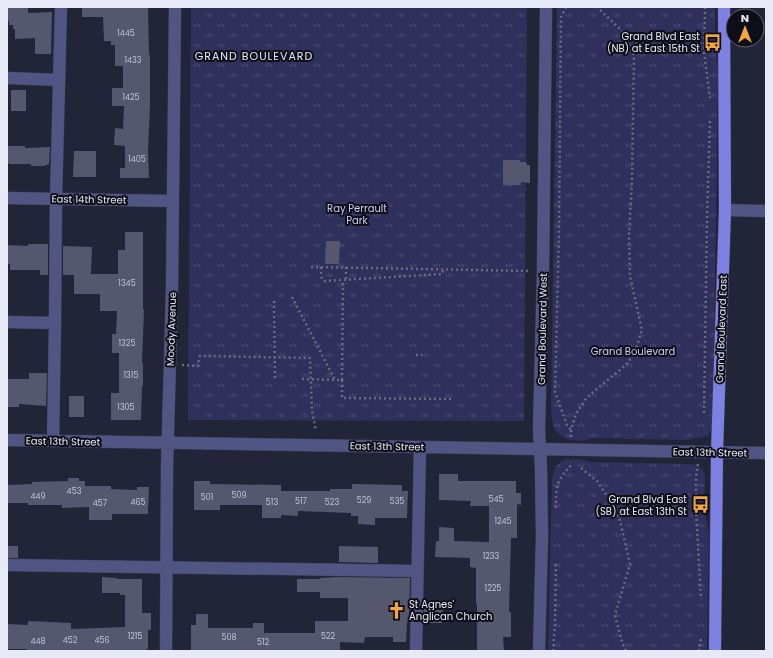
<svg xmlns="http://www.w3.org/2000/svg" width="773" height="658" viewBox="0 0 773 658" font-family="Poppins,sans-serif">
	<defs>
		<pattern id="park-tufts" width="24" height="20" patternUnits="userSpaceOnUse"><rect width="24" height="20" fill="#2f315c"/><path d="M3 7l-1-3M5 7V3M7 7l1-3M15 17l-1-3M17 17v-4M19 17l1-3" fill="none" stroke="#4d4f74"/></pattern>
	</defs>
	<rect width="100%" height="100%" fill="#222438"/>
	<g fill="url(#park-tufts)">
		<polygon points="191,7 527,7 524,421 188,420"/>
		<path d="M557,7h158v39l3,24 -5,353 -4,12 -9,3 -14,2 -94,-2c-11,4 -29,4 -36,-7 -4,-7 -4,-15 -5,-22z"/>
		<path d="M568,459l16,1 5,2 98,2 10,1 6,5 2,6 -1,33 5,26 -2,116h-159l4,-171c2,-12 3,-17 16,-21z"/>
	</g>
	<g fill="#54576d">
		<polygon points="7,7 28,7 28,13 52,12 51,54 35,54 35,38 15,39 15,29 13,29 13,25 9,25 9,21 7,21"/>
		<polygon points="82,7 148,7 149,55 150,55 150,106 148,150 149,178 120,178 120,168 125,168 125,146 114,145 115,128 123,129 124,106 112,106 112,88 123,88 123,66 115,66 115,45 111,45 111,41 104,41 103,17 82,17"/>
		<rect x="11" y="90" width="15" height="21"/>
		<polygon points="7,146 25,146 25,148 50,147 49,164 44,166 31,166 31,164 9,164 9,163 7,163"/>
		<polygon points="74,151 96,151 96,177 73,177"/>
		<polygon points="503,160 520,160 520,162 526,162 527,165 530,165 530,183 521,182 521,185 503,185"/>
		<polygon points="125,232 143,232 143,309 144,310 142,363 143,363 143,386 142,386 141,420 111,420 111,393 119,393 119,353 112,353 112,334 116,334 117,311 100,311 100,294 74,294 74,275 63,275 63,246 92,247 91,274 118,274 118,250 125,250"/>
		<polygon points="326,241 340,241 339,264 325,264"/>
		<polygon points="28,244 48,244 48,275 40,275 40,270 10,270 10,264 7,264 7,245 28,246"/>
		<polygon points="29,373 47,373 46,406 19,404 19,407 7,407 7,379 29,379"/>
		<rect x="69" y="396" width="15" height="21"/>
		<polygon points="439,474 458,474 458,481 516,481 516,493 521,493 521,505 517,504 517,538 511,538 509,612 511,612 511,637 503,637 504,651 477,651 477,604 476,604 476,568 470,567 470,558 435,557 436,541 439,541 439,527 454,528 454,541 489,542 489,506 470,506 471,501 439,500"/>
		<polygon points="68,478 79,478 79,481 85,481 85,486 111,486 111,489 137,490 137,487 149,487 148,514 112,514 112,520 89,520 89,507 62,508 62,505 28,505 28,503 7,503 7,485 32,484 32,482 68,481"/>
		<polygon points="194,481 210,481 210,484 281,485 281,491 330,491 330,489 352,489 352,484 402,485 402,491 408,491 407,518 375,518 375,525 358,524 358,516 351,516 351,513 298,511 298,516 281,515 281,518 262,518 262,505 220,505 220,510 194,510"/>
		<rect x="7" y="546" width="11" height="12"/>
		<polygon points="339,546 378,547 378,563 339,562"/>
		<polygon points="102,577 117,578 117,579 142,579 142,613 151,613 151,630 148,630 148,649 146,649 146,651 26,651 26,649 7,649 7,624 28,625 28,621 51,622 71,623 71,629 125,627 125,595 120,595 120,593 102,593"/>
		<polygon points="338,577 410,578 409,622 407,622 406,642 393,642 393,637 365,637 364,643 340,642 340,651 191,651 191,625 196,625 196,614 208,614 208,628 253,628 253,623 264,623 264,633 315,633 315,621 348,621 348,598 320,598 320,592 297,592 297,579 320,579 320,578"/>
		<polygon points="424,604 443,605 442,623 424,623"/>
	</g>
	<g fill="none" stroke-linecap="round" stroke-linejoin="round">
		<defs>
			<g id="minor">
				<polyline points="7,78 59,80"/>
				<polyline points="7,198 172,201"/>
				<polyline points="725,210 766,211"/>
				<polyline points="7,322 55,323 53,441"/>
				<polyline points="55,323 56,198 61,7"/>
				<polyline points="7,440 766,453"/>
				<polyline points="7,565 417,571"/>
				<polyline points="166,651 167,467 172,289 175,7"/>
				<polyline points="416,651 420,447"/>
				<polyline points="539,651 542,536 541,468 539,430 543,271 546,7"/>
			</g>
			<polyline id="major" points="715,651 717,452 725,210 724,7"/>
		</defs>
		<use href="#minor" stroke="#3e4053" stroke-width="13"/>
		<use href="#major" stroke="#3e4053" stroke-width="13"/>
		<g stroke="#6b6d7e" stroke-width="2.5" stroke-dasharray="2 3" stroke-linecap="butt">
			<polyline points="566,7 561,17 559,231 555,392 567,425 571,430"/>
			<polyline points="705,7 704,52 710,98"/>
			<polyline points="311,267 531,271"/>
			<polyline points="321,267 321,277 324,281 442,274 444,269"/>
			<polyline points="346,267 346,280"/>
			<polyline points="292,297 335,380"/>
			<polyline points="274,301 275,379"/>
			<polyline points="416,355 422,355"/>
			<polyline points="182,365 198,366 199,358 200,356 310,358 312,411 316,431"/>
			<polyline points="302,379 342,380 342,398 453,399"/>
			<polyline points="342,380 343,281"/>
			<polyline points="704,413 707,216 710,118"/>
			<polyline points="571,437 571,430 576,414 587,397 626,365 635,352 642,330 630,276 629,235 632,180 634,55 622,31 597,7"/>
			<polyline points="698,464 696,477 696,510 701,599"/>
			<polyline points="581,468 597,481 618,512 630,564 615,615 622,642 626,651"/>
			<path d="M556,508c0,-18 -1,-27 14,-41v-5"/>
			<polyline points="553,651 555,624 556,563"/>
			<polyline points="699,651 701,638"/>
		</g>
		<use href="#minor" stroke="#515583" stroke-width="12"/>
		<use href="#major" stroke="#7d81e1" stroke-width="12"/>
	</g>
	<defs>
		<symbol id="bus-bare" viewBox="-9 -9 18 18"><path d="M-5-6H5V4H4V6H2V4H-2V6H-4V4H-5ZM-3.5-4V0h7V-4ZM-3.5 1.2v1.5H-2V1.2ZM2 1.2v1.5H3.5V1.2Z" fill="#f2a541" stroke="#0d0e17" stroke-width="2.5" paint-order="stroke"/></symbol>
		<symbol id="church-bare" viewBox="-9 -9 18 18"><path d="M-1.2-6h2.4v3.5h3.3v2.4h-3.3V6h-2.4V-.1h-3.3v-2.4h3.3Z" fill="#f2a541" stroke="#0d0e17" stroke-width="2.5" paint-order="stroke"/></symbol>
	</defs>
	<g fill-rule="evenodd">
		<use href="#bus-bare" x="700" y="30" width="25" height="25"/>
		<use href="#bus-bare" x="688" y="492" width="25" height="25"/>
		<use href="#church-bare" x="384" y="598" width="25" height="25"/>
	</g>
	<g text-anchor="middle" stroke-width="4" stroke-linejoin="round" paint-order="stroke">
		<g font-size="8" fill="#c2c4d4">
			<text x="126" y="36">1445</text>
			<text x="133" y="63">1433</text>
			<text x="131" y="100">1425</text>
			<text x="137" y="162">1405</text>
			<text x="127" y="286">1345</text>
			<text x="127" y="346">1325</text>
			<text x="131" y="378">1315</text>
			<text x="126" y="410">1305</text>
			<text x="74" y="494">453</text>
			<text x="239" y="498">509</text>
			<text x="38" y="499">449</text>
			<text x="207" y="500">501</text>
			<text x="496" y="502">545</text>
			<text x="364" y="503">529</text>
			<text x="301" y="504">517</text>
			<text x="397" y="504">535</text>
			<text x="138" y="505">465</text>
			<text x="272" y="505">513</text>
			<text x="332" y="505">523</text>
			<text x="100" y="506">457</text>
			<text x="503" y="524">1245</text>
			<text x="491" y="559">1233</text>
			<text x="493" y="591">1225</text>
			<text x="135" y="639">1215</text>
			<text x="328" y="639">522</text>
			<text x="229" y="640">508</text>
			<text x="70" y="643">452</text>
			<text x="102" y="643">456</text>
			<text x="38" y="644">448</text>
			<text x="263" y="645">512</text>
		</g>
		<g font-size="10" fill="#e7e9f6" stroke="#0d0e17" text-anchor="end">
			<text x="700" y="40">Grand Blvd East<tspan x="700" dy="12">(NB) at East 15th St</tspan></text>
			<text x="687" y="503">Grand Blvd East<tspan x="687" dy="12">(SB) at East 13th St</tspan></text>
			<text x="409" y="608" text-anchor="start">St Agnes'<tspan x="409" dy="12">Anglican Church</tspan></text>
		</g>
		<g font-size="10" fill="#e7e9f6" stroke="#0d0e17">
			<text transform="translate(89 199) rotate(1)" y="4">East 14th Street</text>
			<text transform="translate(171 329) rotate(-88)" y="4">Moody Avenue</text>
			<text transform="translate(542 329) rotate(-89)" y="4">Grand Boulevard West</text>
			<text transform="translate(721 329) rotate(-88)" y="4">Grand Boulevard East</text>
			<text transform="translate(63 441) rotate(1)" y="4">East 13th Street</text>
			<text transform="translate(387 446) rotate(1)" y="4">East 13th Street</text>
			<text transform="translate(710 452) rotate(1)" y="4">East 13th Street</text>
		</g>
		<g font-size="10" fill="#c8cdf4" stroke="#0d0e17">
			<text x="357" y="212">Ray Perrault<tspan x="357" dy="12">Park</tspan></text>
			<text x="633" y="355">Grand Boulevard</text>
		</g>
		<g font-size="11" letter-spacing="1" fill="#e7e9f6" stroke="#0d0e17">
			<text x="254" y="60">GRAND BOULEVARD</text>
		</g>
	</g>
	<rect width="773" height="658" fill="none" stroke="#e7e9f6" stroke-width="16"/>
	<g transform="translate(745 28)"><circle r="19" fill="#0d0e17" stroke="#646670"/>
	<path d="M0-3L7 15L0 10L-7 15Z" fill="#f2a541"/>
	<text y="-6" font-size="11" font-weight="bold" text-anchor="middle" fill="#e7e9f6">N</text>
	</g>
</svg>
